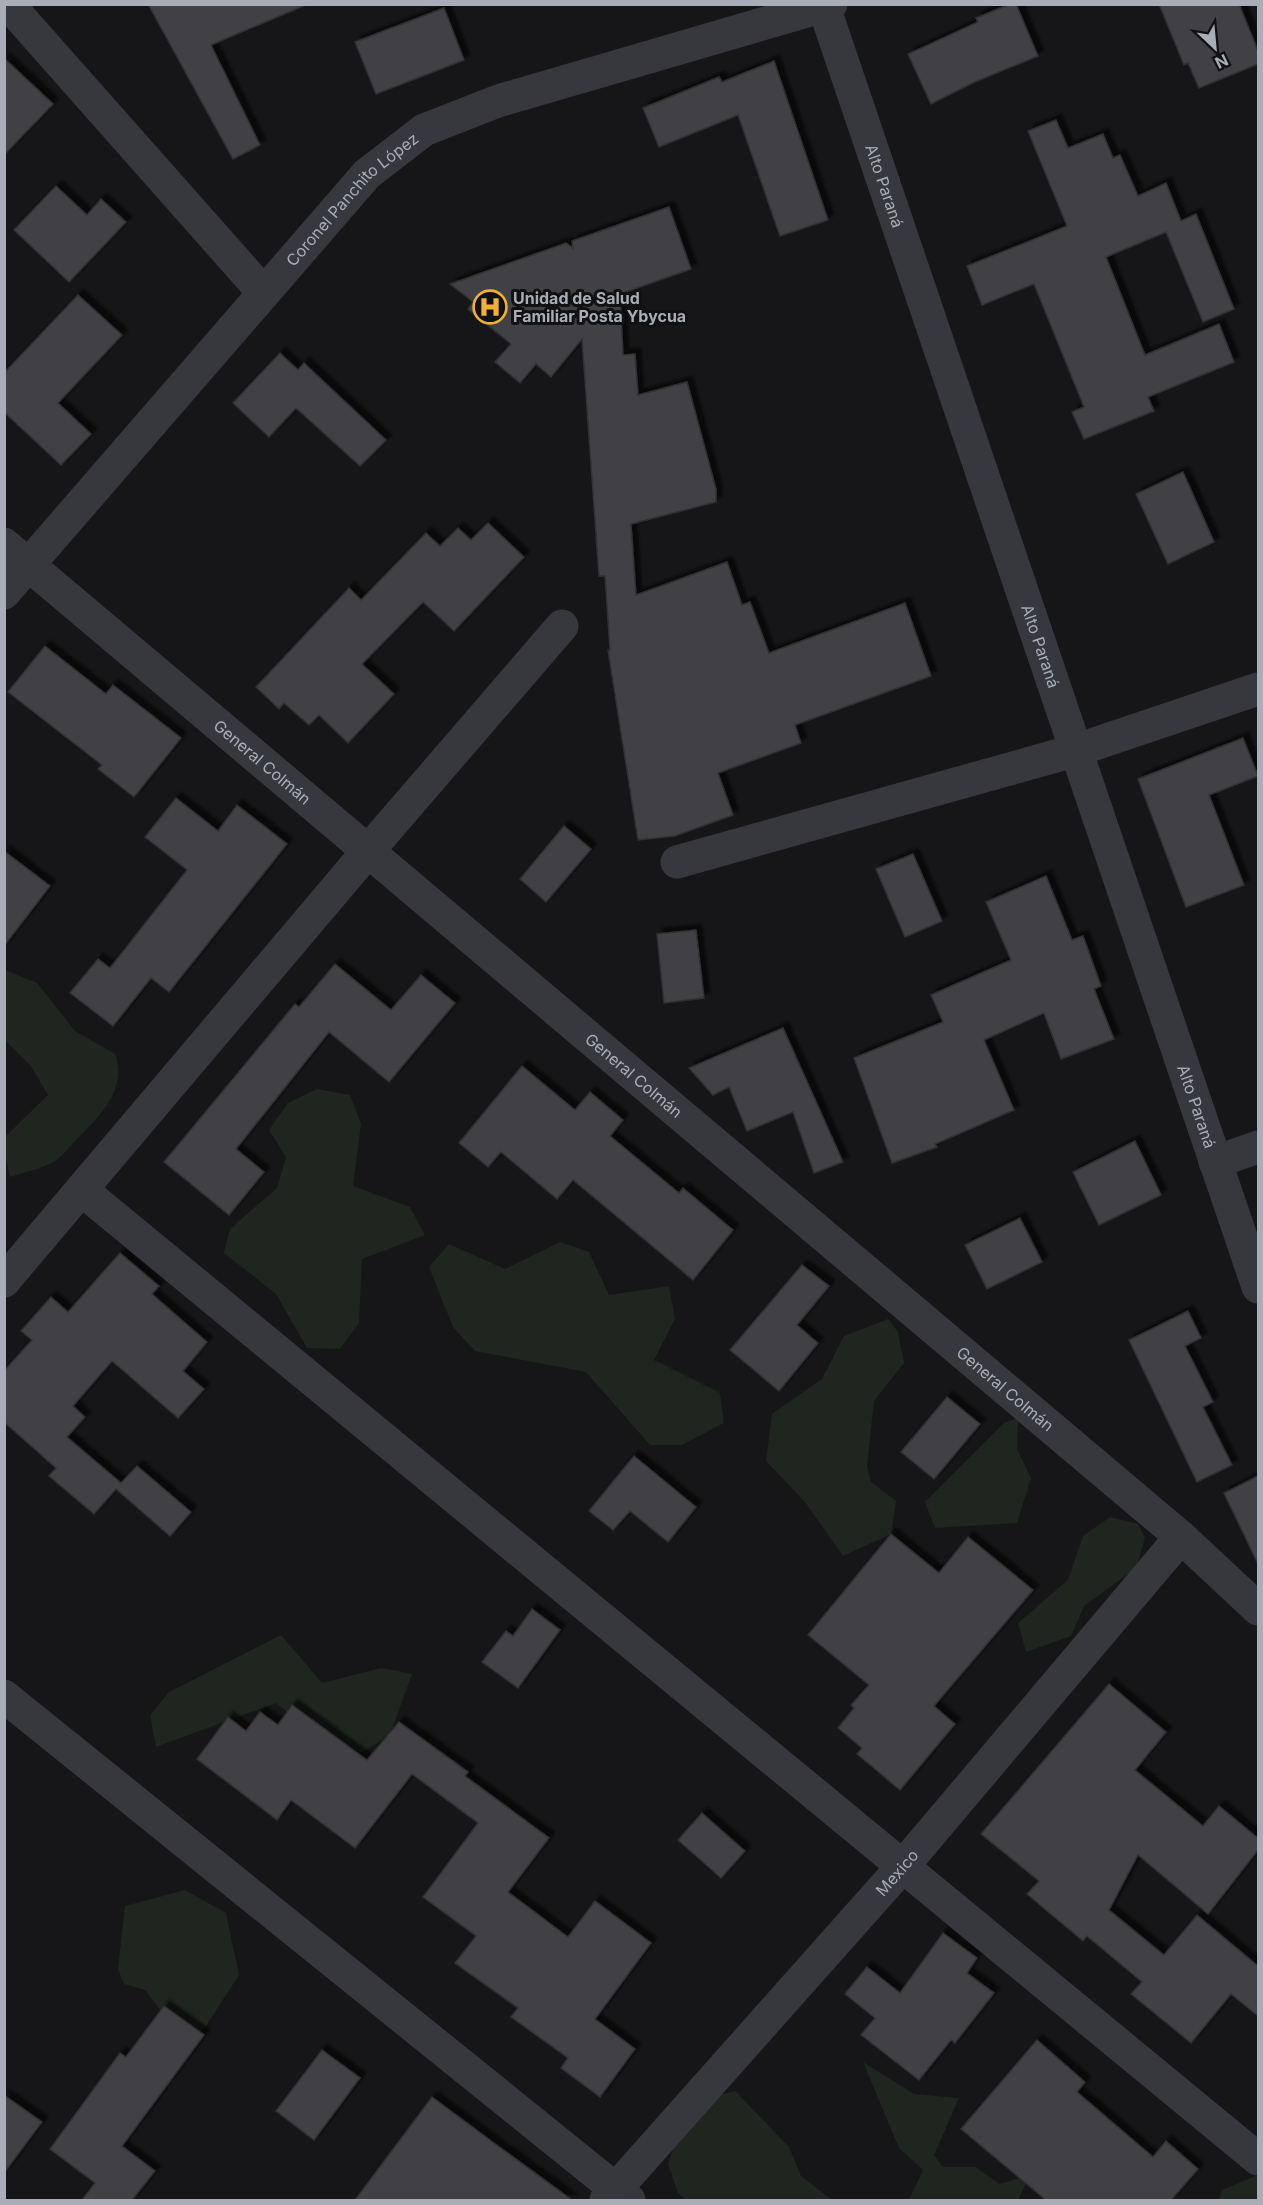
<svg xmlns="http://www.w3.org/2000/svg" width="1263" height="2205" viewBox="0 0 1263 2205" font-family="Inter,sans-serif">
	<defs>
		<filter id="shadow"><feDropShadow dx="5.5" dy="-5.5" stdDeviation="1.5" flood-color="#0009"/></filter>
	</defs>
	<rect width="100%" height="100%" fill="#161618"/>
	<g fill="#1e261f">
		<path d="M5,970l32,13 38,48 40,23c12,35 -13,60 -37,84 -7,7 -15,18 -23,23 -13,8 -31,11 -45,16l-5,-23v-17l43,-42 -17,-29 -26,-26z"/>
		<polygon points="317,1089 350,1095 361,1124 353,1186 410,1207 425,1235 362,1259 359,1323 340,1349 307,1348 276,1294 224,1253 230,1229 277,1188 286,1157 269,1130 288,1103"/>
		<polygon points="560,1242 589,1252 609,1295 669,1286 675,1319 654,1360 720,1393 724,1423 682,1445 650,1445 586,1372 475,1351 453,1327 429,1267 449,1244 505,1269"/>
		<polygon points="888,1319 898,1332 904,1363 874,1401 867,1466 871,1482 896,1501 891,1534 843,1556 805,1502 766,1461 772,1414 822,1379 844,1336"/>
		<polygon points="1018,1418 1017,1449 1031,1478 1017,1523 935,1528 925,1502 1004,1423"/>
		<polygon points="1110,1517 1138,1524 1145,1538 1136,1568 1084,1606 1071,1636 1026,1652 1018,1623 1068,1580 1083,1536"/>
		<polygon points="281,1635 322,1683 381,1668 412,1674 390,1735 363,1752 329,1746 276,1703 156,1747 150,1715 169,1692"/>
		<polygon points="185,1890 226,1913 239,1975 204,2029 189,2036 174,2028 145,1990 124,1984 118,1969 125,1906"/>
		<polygon points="863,2062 914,2094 959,2098 934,2155 943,2167 975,2167 1000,2184 1030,2175 1018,2200 909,2200 923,2170 899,2148"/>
		<polygon points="735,2091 789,2147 801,2176 832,2200 686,2200 678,2193 668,2164 684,2118 706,2098"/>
		<polygon points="1258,2175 1258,2200 1219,2200 1222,2190"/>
	</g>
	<g fill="#404145" stroke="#303034" stroke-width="1.5" filter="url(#shadow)">
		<polygon points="148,4 308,4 211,45 260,145 233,159"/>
		<polygon points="1010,4 1016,4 1038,56 977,81 931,104 908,54 978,22 976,18"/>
		<polygon points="1159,4 1239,4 1258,51 1258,64 1199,88 1188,63 1184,65"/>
		<polygon points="444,8 464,60 376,94 355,42"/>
		<polygon points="4,58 53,104 4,155"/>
		<polygon points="774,61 828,220 780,236 738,115 659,147 643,108 719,77 722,82"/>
		<polygon points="1056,120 1068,148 1103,134 1113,158 1120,155 1138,196 1166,183 1181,221 1196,214 1234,309 1203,322 1166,232 1106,257 1145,355 1219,324 1234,362 1148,397 1154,411 1084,439 1072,412 1084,407 1034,284 982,305 967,266 1067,226 1028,131"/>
		<polygon points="56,186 87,215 101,199 126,222 69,282 14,230"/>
		<polygon points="669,207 691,269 620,294 623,355 635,354 638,395 687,382 716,489 716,502 631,524 636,595 727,562 742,605 750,602 769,653 905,603 931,676 795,725 801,743 718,773 733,815 675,836 638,840 608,650 610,650 605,576 599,576 582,339 551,377 536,364 520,383 495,362 511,344 468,309 473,302 450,284 566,243 573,248 572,241"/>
		<polygon points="78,295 122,335 58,403 91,434 61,465 4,412 4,373"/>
		<polygon points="280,353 298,370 304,363 386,440 360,466 296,408 269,437 233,403"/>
		<polygon points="1183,472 1214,542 1168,564 1136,494"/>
		<polygon points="488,523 524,557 454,631 423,602 362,664 394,694 348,743 319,715 309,725 284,703 279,709 256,687 349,588 361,600 426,533 440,546 458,528 471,540"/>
		<polygon points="45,646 106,694 113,685 181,738 134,797 98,769 102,765 8,692"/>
		<polygon points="1243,738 1258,776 1209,795 1244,885 1186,907 1138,779"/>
		<polygon points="176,798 218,831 237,805 287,844 169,992 151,978 113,1026 70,993 98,959 110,968 187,870 145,837"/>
		<polygon points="564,826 591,849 546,902 520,879"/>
		<polygon points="4,851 50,886 4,946"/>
		<polygon points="913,854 942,921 905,937 876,869"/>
		<polygon points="1046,876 1072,940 1083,936 1101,986 1094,989 1114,1039 1061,1059 1044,1013 984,1040 1014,1110 935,1144 937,1147 892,1163 854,1058 943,1022 931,995 1011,960 986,902"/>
		<polygon points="696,930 704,998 664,1003 657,934"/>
		<polygon points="335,964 391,1010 421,975 455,1003 389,1082 329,1032 236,1149 264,1172 229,1215 164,1162 295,1004 299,1007"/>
		<polygon points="783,1028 843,1162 814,1173 793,1112 747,1131 729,1087 713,1095 689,1068"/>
		<polygon points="522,1066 575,1110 590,1092 623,1120 610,1136 679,1193 683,1188 733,1230 693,1280 573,1180 557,1199 501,1152 488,1167 459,1143"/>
		<polygon points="1135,1141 1161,1195 1099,1225 1073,1172"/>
		<polygon points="1020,1218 1042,1262 987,1289 965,1245"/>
		<polygon points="120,1253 159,1286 152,1294 207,1342 183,1371 204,1389 178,1418 112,1361 73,1406 85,1417 67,1437 121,1483 137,1466 191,1512 170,1536 116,1489 94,1514 49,1476 56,1468 4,1422 4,1371 32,1340 21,1331 51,1297 68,1312"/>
		<polygon points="802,1265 829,1286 797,1325 818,1343 779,1391 730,1350"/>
		<polygon points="1188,1311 1201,1338 1185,1346 1213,1402 1203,1407 1232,1465 1197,1482 1129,1340"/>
		<polygon points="947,1397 980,1424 934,1479 901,1452"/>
		<polygon points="634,1456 696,1507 668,1542 630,1511 613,1530 589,1511"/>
		<polygon points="1258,1476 1258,1564 1224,1493"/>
		<polygon points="891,1534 939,1573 968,1537 1033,1590 934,1706 955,1724 900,1790 857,1754 862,1748 838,1728 854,1708 851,1705 869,1685 808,1635"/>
		<polygon points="532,1609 560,1630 518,1688 482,1662 506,1631 513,1636"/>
		<polygon points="1109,1684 1166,1732 1135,1770 1203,1826 1219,1806 1258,1838 1258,1850 1208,1914 1138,1855 1109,1910 1164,1955 1197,1915 1258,1966 1258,2016 1231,1994 1191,2043 1131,1994 1142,1982 1087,1936 1083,1941 1027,1894 1039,1881 981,1834"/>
		<polygon points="292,1705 367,1760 399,1722 468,1772 465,1776 549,1838 508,1892 568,1937 595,1901 651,1943 595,2019 635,2049 600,2097 561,2068 568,2058 511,2017 518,2008 455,1963 476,1936 423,1897 478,1823 412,1774 355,1848 291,1800 277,1820 197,1759 228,1717 246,1731 260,1712 278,1725"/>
		<polygon points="702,1813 745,1851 721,1878 678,1840"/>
		<polygon points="943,1933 977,1958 967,1973 994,1993 955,2043 951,2040 919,2080 861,2035 875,2018 845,1994 867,1967 900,1993"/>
		<polygon points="164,2006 204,2035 122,2146 155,2171 132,2200 82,2200 95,2183 50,2149 120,2053 126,2057"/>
		<polygon points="1037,2040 1085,2082 1077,2092 1153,2157 1166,2141 1198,2169 1171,2200 1046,2200 961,2129"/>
		<polygon points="322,2050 360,2078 314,2140 276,2111"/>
		<polygon points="4,2095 42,2122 4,2173"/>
		<polygon points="432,2097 494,2143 572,2200 355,2200"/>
	</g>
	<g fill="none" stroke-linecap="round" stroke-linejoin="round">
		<g stroke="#37383d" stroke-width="33">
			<polyline points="8,4 263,292"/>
			<path id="s1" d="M823,4l435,1283"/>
			<path id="s2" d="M4,544l1177,993 77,72"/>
			<path id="s3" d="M4,593l363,-419 57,-44 74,-29 333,-97"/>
			<polyline points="677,862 1077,750 1258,689"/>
			<polyline points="1215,1162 1258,1147"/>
			<polyline points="83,1191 1258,2159"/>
			<polyline points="4,1281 368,851 562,626"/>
			<polyline points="4,1696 629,2200"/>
			<path id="s4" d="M606,2200l297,-334 278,-329"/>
		</g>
	</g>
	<defs>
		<symbol id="hospital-ring" viewBox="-11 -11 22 22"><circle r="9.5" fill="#111113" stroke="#f2b134" stroke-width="1.5"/><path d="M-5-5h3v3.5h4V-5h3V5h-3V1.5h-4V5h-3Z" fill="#f2b134"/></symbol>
	</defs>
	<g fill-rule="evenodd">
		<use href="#hospital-ring" x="471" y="288" width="38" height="38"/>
	</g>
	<g text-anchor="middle" stroke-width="6" stroke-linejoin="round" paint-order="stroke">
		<g font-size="16" fill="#a8adb8" stroke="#111113">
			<text dy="6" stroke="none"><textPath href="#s1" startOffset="192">Alto Paraná</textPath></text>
			<text dy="6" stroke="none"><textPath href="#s3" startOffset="526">Coronel Panchito López</textPath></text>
			<text dy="6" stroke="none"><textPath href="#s1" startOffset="678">Alto Paraná</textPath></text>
			<text dy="6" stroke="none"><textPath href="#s2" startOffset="338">General Colmán</textPath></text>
			<text dy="6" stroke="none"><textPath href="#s2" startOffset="824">General Colmán</textPath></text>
			<text dy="6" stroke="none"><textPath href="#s1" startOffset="1164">Alto Paraná</textPath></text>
			<text dy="6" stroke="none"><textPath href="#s2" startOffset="1310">General Colmán</textPath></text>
			<text dy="6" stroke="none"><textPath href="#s4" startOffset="438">Mexico</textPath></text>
		</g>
		<g font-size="16" font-weight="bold" fill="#a8adb8" stroke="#111113" text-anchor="start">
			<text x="513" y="304">Unidad de Salud<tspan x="513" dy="18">Familiar Posta Ybycua</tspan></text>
		</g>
	</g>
	<rect width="1263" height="2205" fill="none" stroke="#a8adb8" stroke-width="12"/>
	<g transform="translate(1215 48) rotate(154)" stroke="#111113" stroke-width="4.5" paint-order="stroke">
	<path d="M0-4.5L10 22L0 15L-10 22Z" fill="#a8adb8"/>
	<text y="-9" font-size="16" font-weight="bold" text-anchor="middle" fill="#a8adb8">N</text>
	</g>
</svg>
